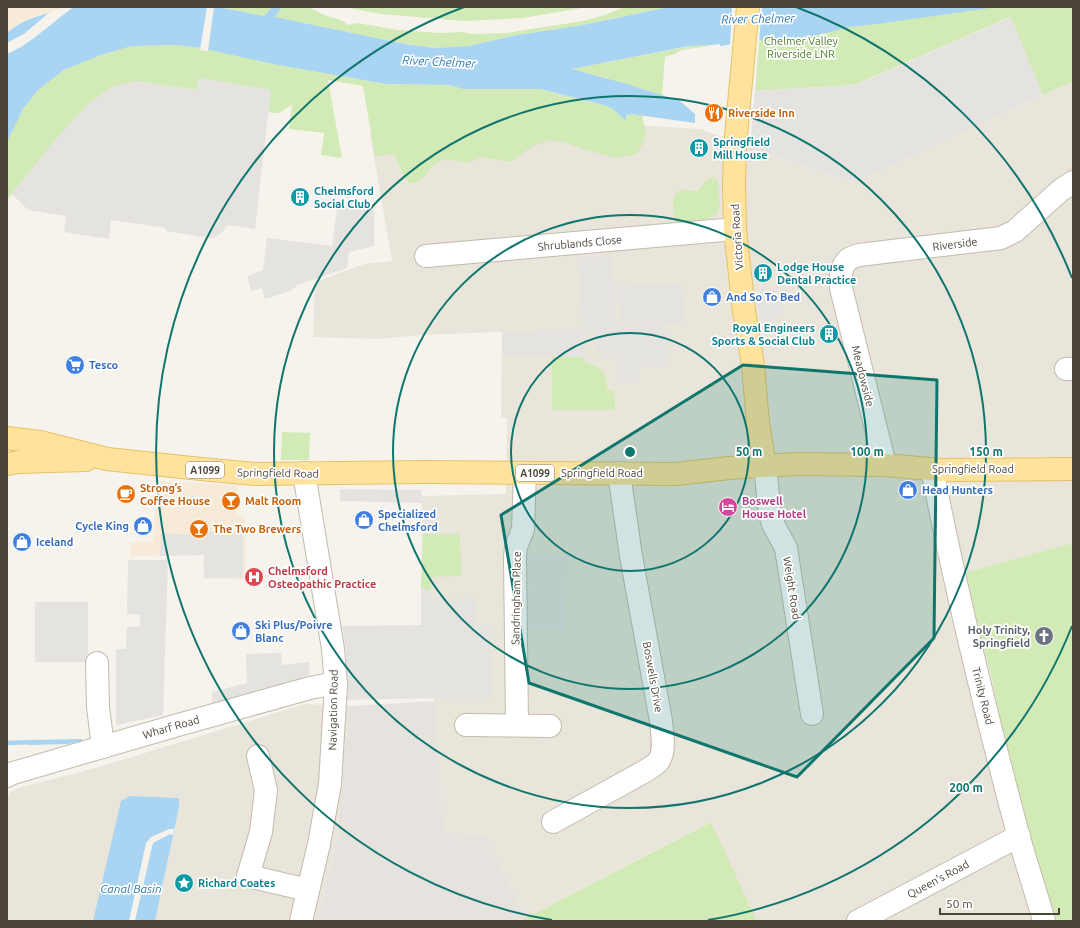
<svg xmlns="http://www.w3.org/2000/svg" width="1080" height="928" viewBox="0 0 1080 928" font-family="Ubuntu,sans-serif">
	<rect width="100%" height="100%" fill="#f6f3ec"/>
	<g fill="#eae5da">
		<polygon points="1073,81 1073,543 964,573 991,675 1021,821 1054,921 757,921 710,822 526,918 487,835 444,832 435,701 421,625 422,496 506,494 507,418 501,418 502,332 419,335 379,339 313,337 315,282 365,264 392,261 370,134 616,124 701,129 750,148 843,179 859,181"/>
		<polygon points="305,704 349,706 337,839 318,921 155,921 179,807 179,798 130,796 94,921 7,921 7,798 10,792 22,787 99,767"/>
	</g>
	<g fill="#f7ead8">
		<polygon points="7,7 75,7 30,18 15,27 7,33"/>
		<polygon points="160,481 237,485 237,516 245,517 245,579 204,579 203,555 130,556 130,542 153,542 156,497 159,496"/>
	</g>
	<polygon fill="#e6e2dd" points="435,701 444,832 487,835 526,918 519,921 318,921 337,839 349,706"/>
	<g fill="#d2eab5">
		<polygon points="218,7 272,7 264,16"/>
		<polygon points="282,7 309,7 324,15 341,20 348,25 357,23 398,30 440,33 462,32 472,34 507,33 583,21 605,15 624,7 669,7 583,25 512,36 469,46 435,48 405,44 274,17"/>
		<polygon points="343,7 587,7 523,18 464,21 381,14"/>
		<polygon points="762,7 1073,7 1073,81 1043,95 1010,17 854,85 755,91"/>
		<polygon points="701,44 709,46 681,50 677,53 665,57 662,96 599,76 571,69"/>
		<path d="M175,45l33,4 70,16 108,19 63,1 14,4h77l64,16 9,4 12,10 4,-5 13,1c5,19 4,23 -5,39l-21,4 -33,-9 -20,-7 -13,-2 -17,6 -23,16 -27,-5 -17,6 -21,-4 -13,7 -8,11 -8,6h-7l-5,-7 -10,-22 -19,3 -12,-71 -35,-6 14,78 -21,-3 3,-22 -35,-4 3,-25c-7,5 -14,13 -24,7l3,-21 -72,-12 -2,12 -63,-9 -77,57 -50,62v-58l16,-33 15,-19 26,-20 37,-15 31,-9z"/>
		<path d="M709,178h5l4,3c0,9 3,20 1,28 -4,14 -31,12 -43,13 -3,-9 -7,-31 7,-32 4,-1 9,1 14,1z"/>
		<path d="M552,356l33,1v6c16,1 23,12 22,27h7l1,20h-63z"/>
		<polygon points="282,432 310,433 309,460 281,460"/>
		<polygon points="423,534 460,534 461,576 431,577 431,590 421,589"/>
		<polygon points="1073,543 1073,920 1054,921 1021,821 991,675 964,573"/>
		<polygon points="711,822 757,921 519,921 526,918"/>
	</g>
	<g fill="#e5e3e0">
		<polygon points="1011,17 1043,95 859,181 843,179 750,148 755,91 855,85"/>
		<polygon points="199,78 271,90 255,229 227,225 224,230 220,234 215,237 209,238 166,231 166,228 111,220 109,239 64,232 66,216 28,210 12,194 57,138 88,104 111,87 134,81 197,90"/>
		<polygon points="338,202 374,206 374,246 349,252 347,268 298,285 290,291 265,299 262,288 251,291 247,276 263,270 267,238 332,246"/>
		<polygon points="612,255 616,328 665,326 667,366 640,367 640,382 618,384 617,353 595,353 594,329 584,329 585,357 502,356 502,332 584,329 577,258"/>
		<polygon points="681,283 685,323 639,325 638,321 620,323 617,286"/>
		<polygon points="777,289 784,316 761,322 758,305 762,303 760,292"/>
		<polygon points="340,489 421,490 422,503 340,501"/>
		<polygon points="203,531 243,533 243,577 204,578 204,555 160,556 161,533 197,535 202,535"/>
		<polygon points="527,554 568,554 565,630 528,630 529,587"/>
		<polygon points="128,560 168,560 163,715 116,725 116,649 126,649 127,627 140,626 140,615 127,614"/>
		<polygon points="421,589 431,590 432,600 475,599 475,624 490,624 491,697 346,700 346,650 342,626 421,625"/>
		<rect x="35" y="602" width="53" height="60"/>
		<polygon points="281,653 282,665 309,662 310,674 300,679 212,705 212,692 247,683 246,654"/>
	</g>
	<g fill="#a9d4f2">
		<path d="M75,7h143l46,9 8,-9h10l-7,10 130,27 30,4 34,-2 43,-10 71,-11 86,-18h328l-120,17 -27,3 -37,9 -54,4 -39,6v-2c-11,2 -21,1 -31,2l-117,23 55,15 53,17 15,13v9l-64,-9 -4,1 -2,5 -12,-11 -9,-4 -64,-16h-77l-14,-4 -63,-1 -108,-19 -77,-17 -26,-3 -43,1 -31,9 -37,15 -26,20 -15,19 -16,33v-109c19,-17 44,-20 68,-26z"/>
		<polygon points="82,739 82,741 68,744 28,745 28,740"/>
		<polygon points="130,796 179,798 179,807 155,921 93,921 121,801"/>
	</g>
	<g fill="#f6f3ec">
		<polygon points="66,7 72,8 34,38 21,47 7,54 7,43 25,33 51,11"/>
		<polygon points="207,7 214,7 208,51 200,50"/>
		<polygon points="732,7 762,7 759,42 730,46"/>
		<polygon points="169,829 174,829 173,835 170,834 153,843 135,921 129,921 146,843 151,837"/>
	</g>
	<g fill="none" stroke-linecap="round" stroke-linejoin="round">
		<polyline stroke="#a9d4f2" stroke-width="4.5" points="7,743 33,742"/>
		<defs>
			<g id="minor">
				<polyline points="426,256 735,229"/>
				<polyline points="1066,369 1073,369"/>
				<path d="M885,465l-44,-177c-1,-10 0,-23 8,-29 3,-2 7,-3 10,-4l142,-17 14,-7 46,-41 12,-8"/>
				<polyline points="765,466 770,514 773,524 786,548 812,714"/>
				<path d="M932,469c24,122 54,245 86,365 8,29 18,58 26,87"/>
				<polyline points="97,663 98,707 103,747"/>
				<polyline points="466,725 550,726"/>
				<polyline points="517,725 515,557 516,547 523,529 525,473"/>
				<polyline points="258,756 266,790 261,832 248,876 308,890"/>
				<polyline points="7,776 13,773 178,725 310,688 325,685 336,685"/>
				<path d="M553,822l94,-52c4,-3 8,-5 11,-8 8,-11 4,-28 3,-41l-30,-165 -12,-83"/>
				<polyline points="301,921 319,844 330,784 336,685 333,649 304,473"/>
				<polyline points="858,921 1019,836"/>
			</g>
			<g id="major">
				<polyline points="748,7 735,146 734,185 735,229 744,311 753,365 758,423 765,466"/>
				<polyline points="7,438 40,442 107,459 201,469 255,474 426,472 676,474 729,468 796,464 885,465 941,470 1073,469"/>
				<polyline points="7,464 18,462 86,460"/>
			</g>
		</defs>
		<use href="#minor" stroke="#c2bbae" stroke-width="24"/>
		<use href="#major" stroke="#e6c16a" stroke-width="24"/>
		<use href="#minor" stroke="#fff" stroke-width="22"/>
		<use href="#major" stroke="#ffe39c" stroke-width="22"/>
	</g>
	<path fill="#0f766e" fill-opacity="0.2" stroke="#0f766e" stroke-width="3" stroke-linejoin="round" d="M743,365l194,15 -3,258 -137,139 -268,-94 -28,-168z"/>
	<g fill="none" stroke="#0f766e" stroke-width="2">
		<circle cx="630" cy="452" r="119"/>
		<circle cx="630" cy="452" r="237"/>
		<circle cx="630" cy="452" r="356"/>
		<path d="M1072 626A475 475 0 0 1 708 920M552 920A475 475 0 0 1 464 7M796 7A475 475 0 0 1 1072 278"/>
	</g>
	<defs>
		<symbol id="restaurant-disc" viewBox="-11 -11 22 22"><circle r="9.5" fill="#e8710a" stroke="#fff"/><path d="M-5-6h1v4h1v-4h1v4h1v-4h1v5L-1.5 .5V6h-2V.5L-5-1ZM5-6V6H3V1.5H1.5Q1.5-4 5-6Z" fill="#fff"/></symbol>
		<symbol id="building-disc" viewBox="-11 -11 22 22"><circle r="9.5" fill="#0f9aa8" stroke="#fff"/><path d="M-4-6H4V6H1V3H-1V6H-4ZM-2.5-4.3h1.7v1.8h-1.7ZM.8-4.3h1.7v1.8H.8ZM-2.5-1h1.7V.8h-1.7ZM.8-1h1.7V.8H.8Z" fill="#fff"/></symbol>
		<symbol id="shop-disc" viewBox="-11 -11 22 22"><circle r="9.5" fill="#3f7fe0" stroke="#fff"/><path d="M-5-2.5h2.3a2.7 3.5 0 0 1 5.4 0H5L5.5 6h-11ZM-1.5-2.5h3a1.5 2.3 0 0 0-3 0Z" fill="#fff"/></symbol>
		<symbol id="supermarket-disc" viewBox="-11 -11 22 22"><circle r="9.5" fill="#3f7fe0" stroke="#fff"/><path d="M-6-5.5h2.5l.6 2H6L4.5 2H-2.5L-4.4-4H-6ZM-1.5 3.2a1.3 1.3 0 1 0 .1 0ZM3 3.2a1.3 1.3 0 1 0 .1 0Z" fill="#fff"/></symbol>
		<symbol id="cafe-disc" viewBox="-11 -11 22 22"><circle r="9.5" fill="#e8710a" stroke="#fff"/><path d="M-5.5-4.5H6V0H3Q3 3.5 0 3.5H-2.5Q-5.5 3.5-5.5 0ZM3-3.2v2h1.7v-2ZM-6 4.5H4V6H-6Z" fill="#fff"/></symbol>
		<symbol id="bar-disc" viewBox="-11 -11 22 22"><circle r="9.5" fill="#e8710a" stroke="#fff"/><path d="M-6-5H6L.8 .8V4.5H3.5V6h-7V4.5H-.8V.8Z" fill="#fff"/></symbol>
		<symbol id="hotel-disc" viewBox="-11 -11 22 22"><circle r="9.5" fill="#d1479c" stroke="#fff"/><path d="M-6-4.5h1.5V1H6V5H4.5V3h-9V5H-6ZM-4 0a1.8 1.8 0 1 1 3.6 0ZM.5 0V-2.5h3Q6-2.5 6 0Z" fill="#fff"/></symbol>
		<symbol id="hospital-disc" viewBox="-11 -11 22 22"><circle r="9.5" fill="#e0444e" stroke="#fff"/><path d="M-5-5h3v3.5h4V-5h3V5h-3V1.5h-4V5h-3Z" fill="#fff"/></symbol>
		<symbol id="church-disc" viewBox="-11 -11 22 22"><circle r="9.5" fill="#6b7280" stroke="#fff"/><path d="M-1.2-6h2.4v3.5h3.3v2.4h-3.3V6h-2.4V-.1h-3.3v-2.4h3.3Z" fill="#fff"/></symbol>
		<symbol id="sight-disc" viewBox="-11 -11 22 22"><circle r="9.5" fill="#0f9aa8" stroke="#fff"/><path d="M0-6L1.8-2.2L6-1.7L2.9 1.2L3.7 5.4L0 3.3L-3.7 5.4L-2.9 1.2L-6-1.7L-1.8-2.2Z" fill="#fff"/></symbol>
	</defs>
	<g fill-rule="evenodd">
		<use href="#restaurant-disc" x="703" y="102" width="22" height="22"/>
		<use href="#building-disc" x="688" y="137" width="22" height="22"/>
		<use href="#building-disc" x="289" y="186" width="22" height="22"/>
		<use href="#building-disc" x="752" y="262" width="22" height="22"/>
		<use href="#shop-disc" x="701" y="286" width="22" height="22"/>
		<use href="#building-disc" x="818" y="323" width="22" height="22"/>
		<use href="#supermarket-disc" x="64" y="354" width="22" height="22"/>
		<use href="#shop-disc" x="897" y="479" width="22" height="22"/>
		<use href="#cafe-disc" x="115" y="483" width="22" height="22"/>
		<use href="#bar-disc" x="220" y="490" width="22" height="22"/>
		<use href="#hotel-disc" x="717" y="496" width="22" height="22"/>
		<use href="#shop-disc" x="353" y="509" width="22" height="22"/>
		<use href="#shop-disc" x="132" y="515" width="22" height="22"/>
		<use href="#bar-disc" x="188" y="518" width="22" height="22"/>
		<use href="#shop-disc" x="11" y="531" width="22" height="22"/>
		<use href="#hospital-disc" x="243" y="566" width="22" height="22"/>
		<use href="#shop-disc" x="230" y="620" width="22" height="22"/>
		<use href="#church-disc" x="1033" y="625" width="22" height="22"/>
		<use href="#sight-disc" x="173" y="872" width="22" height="22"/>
	</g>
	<g text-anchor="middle" stroke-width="3.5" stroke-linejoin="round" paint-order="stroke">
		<g fill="#fff" stroke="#817c74" stroke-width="1">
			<rect x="186" y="462" width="38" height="16" rx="3"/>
			<rect x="516" y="465" width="38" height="16" rx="3"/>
		</g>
		<g font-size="10" font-weight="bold" fill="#4b4439">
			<text x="205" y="474">A1099</text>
			<text x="535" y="477">A1099</text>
		</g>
		<g font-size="11" fill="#4a7f2a" stroke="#fff">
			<text x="801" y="45">Chelmer Valley<tspan x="801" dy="13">Riverside LNR</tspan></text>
		</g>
		<g font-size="11" font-weight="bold" fill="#c56008" stroke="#fff" text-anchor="start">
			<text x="728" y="117">Riverside Inn</text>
			<text x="140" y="492">Strong’s<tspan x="140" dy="13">Coffee House</tspan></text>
			<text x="245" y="505">Malt Room</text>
			<text x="213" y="533">The Two Brewers</text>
		</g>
		<g font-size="11" font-weight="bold" fill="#0d838f" stroke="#fff" text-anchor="start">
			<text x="713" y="146">Springfield<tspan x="713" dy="13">Mill House</tspan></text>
			<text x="314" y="195">Chelmsford<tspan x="314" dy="13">Social Club</tspan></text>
			<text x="777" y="271">Lodge House<tspan x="777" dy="13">Dental Practice</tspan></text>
			<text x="815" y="332" text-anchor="end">Royal Engineers<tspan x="815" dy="13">Sports &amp; Social Club</tspan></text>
			<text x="198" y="887">Richard Coates</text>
		</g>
		<g font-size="11" fill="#4b4439" stroke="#fff">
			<text transform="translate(737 237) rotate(-94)" y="4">Victoria Road</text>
			<text transform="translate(580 243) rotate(-5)" y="4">Shrublands Close</text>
			<text transform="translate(955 244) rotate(-7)" y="4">Riverside</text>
			<text transform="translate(863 376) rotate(76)" y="4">Meadowside</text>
			<text x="973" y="473">Springfield Road</text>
			<text transform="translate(278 473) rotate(1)" y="4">Springfield Road</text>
			<text x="602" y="477">Springfield Road</text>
			<text transform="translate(792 588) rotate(81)" y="4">Weight Road</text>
			<text transform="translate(516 598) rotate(-89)" y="4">Sandringham Place</text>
			<text transform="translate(653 677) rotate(80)" y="4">Boswells Drive</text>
			<text transform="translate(983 696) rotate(76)" y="4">Trinity Road</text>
			<text transform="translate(333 710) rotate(-89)" y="4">Navigation Road</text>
			<text transform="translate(171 727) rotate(-16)" y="4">Wharf Road</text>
			<text transform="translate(938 879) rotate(-28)" y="4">Queen's Road</text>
		</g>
		<g font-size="11" font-weight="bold" fill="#366cbe" stroke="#fff" text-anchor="start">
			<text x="726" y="301">And So To Bed</text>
			<text x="89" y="369">Tesco</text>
			<text x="922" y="494">Head Hunters</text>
			<text x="378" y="518">Specialized<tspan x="378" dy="13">Chelmsford</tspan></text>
			<text x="129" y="530" text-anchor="end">Cycle King</text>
			<text x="36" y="546">Iceland</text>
			<text x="255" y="629">Ski Plus/Poivre<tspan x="255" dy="13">Blanc</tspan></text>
		</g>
		<g font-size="11" font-weight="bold" fill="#b23c85" stroke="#fff" text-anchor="start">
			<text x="742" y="505">Boswell<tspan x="742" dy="13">House Hotel</tspan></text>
		</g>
		<g font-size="11" font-weight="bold" fill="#be3a42" stroke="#fff" text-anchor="start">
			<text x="268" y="575">Chelmsford<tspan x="268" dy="13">Osteopathic Practice</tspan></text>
		</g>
		<g font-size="11" font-weight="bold" fill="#5b616d" stroke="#fff" text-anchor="end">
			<text x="1030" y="634">Holy Trinity,<tspan x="1030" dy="13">Springfield</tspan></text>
		</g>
		<g font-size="12" font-style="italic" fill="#2e7ab2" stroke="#fff">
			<text transform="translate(758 19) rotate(-1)" y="4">River Chelmer</text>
			<text transform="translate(439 62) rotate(3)" y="4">River Chelmer</text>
			<text x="131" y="893">Canal Basin</text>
		</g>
	</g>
	<circle cx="630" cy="452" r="6" fill="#0f766e" stroke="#fff" stroke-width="2"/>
	<g font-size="12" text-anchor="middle" font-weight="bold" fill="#0f766e" stroke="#fff" stroke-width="3.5" stroke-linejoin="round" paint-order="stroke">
		<text x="749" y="456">50 m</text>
		<text x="867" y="456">100 m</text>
		<text x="986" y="456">150 m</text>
		<text x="966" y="792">200 m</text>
	</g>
	<rect width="1080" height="928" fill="none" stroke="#4b4439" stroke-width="16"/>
	<path d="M940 908v6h119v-6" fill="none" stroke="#4b4439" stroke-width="2"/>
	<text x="946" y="908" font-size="12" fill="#4b4439" stroke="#ffffff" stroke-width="3" paint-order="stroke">50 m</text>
</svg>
